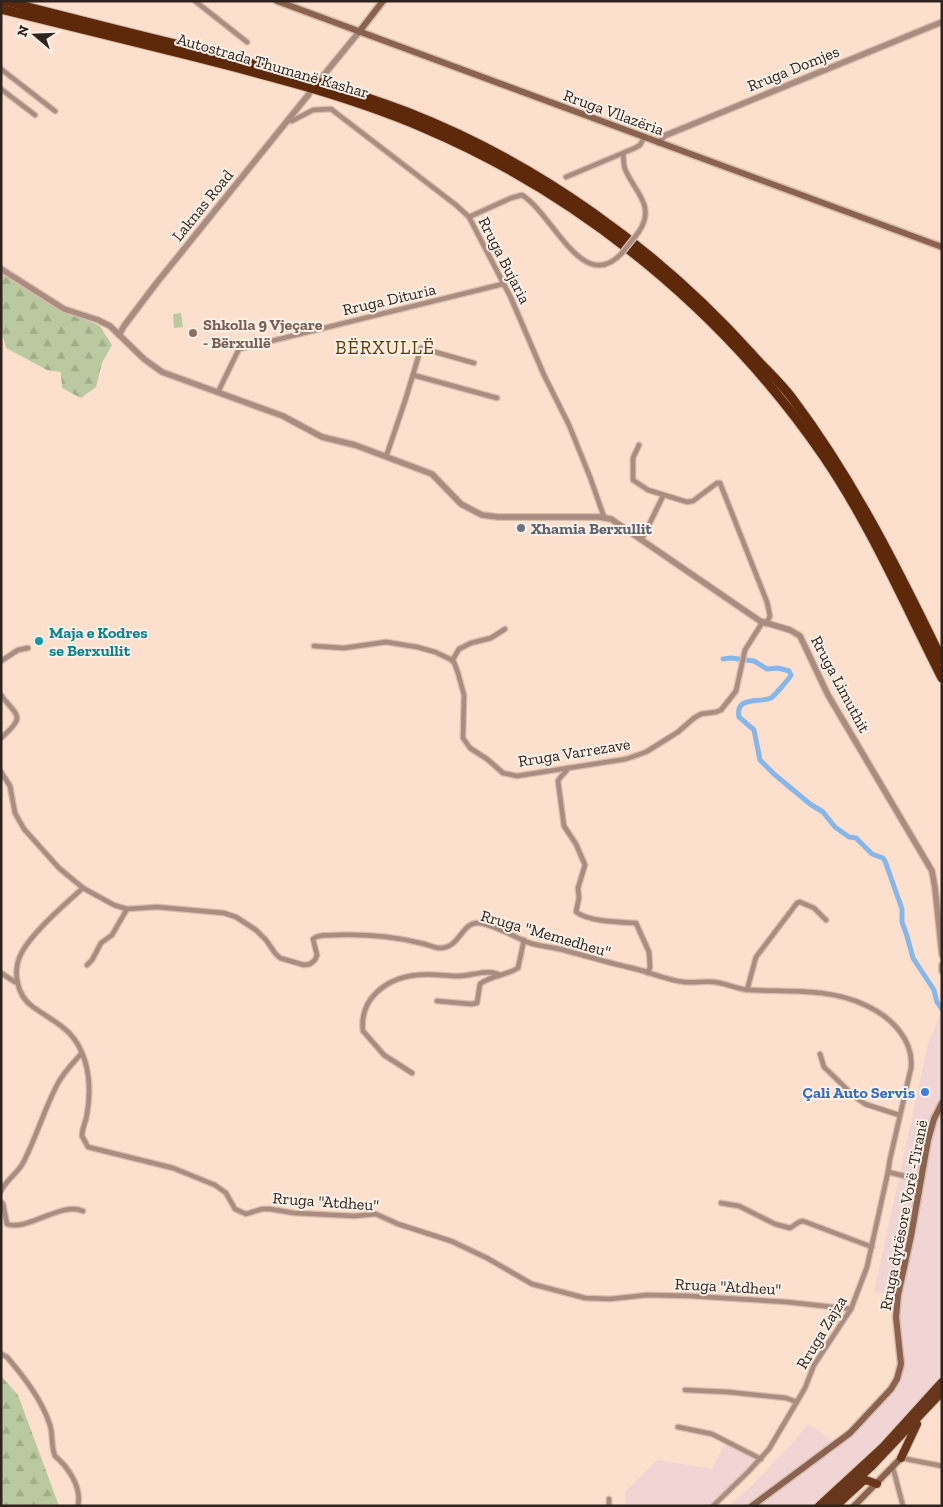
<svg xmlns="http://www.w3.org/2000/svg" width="943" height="1507" viewBox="0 0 943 1507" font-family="'Zilla Slab',serif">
	<defs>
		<pattern id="forest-firs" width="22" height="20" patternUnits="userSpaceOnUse" patternTransform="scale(1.25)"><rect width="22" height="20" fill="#bbc9a0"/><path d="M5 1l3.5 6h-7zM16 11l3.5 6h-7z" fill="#a1ac89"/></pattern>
	</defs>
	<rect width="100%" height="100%" fill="#fce0cd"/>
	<g fill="#f0d5d4">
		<polygon points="942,1009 942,1374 921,1401 880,1446 813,1506 728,1506 747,1490 790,1446 808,1424 837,1444 891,1389 900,1370 898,1295 874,1292 928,1044"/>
		<polygon points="726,1441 761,1459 713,1506 625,1506 625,1492 658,1460 712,1469"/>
	</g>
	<polygon fill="#bbc9a0" points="181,313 183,327 174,328 173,314"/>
	<g fill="url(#forest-firs)">
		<polygon points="1,270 75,315 100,326 112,345 102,363 96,387 81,398 62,388 61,372 47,370 6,348 1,329"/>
		<polygon points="1,1376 18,1395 59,1506 1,1506"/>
	</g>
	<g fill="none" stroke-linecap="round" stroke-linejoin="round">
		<path stroke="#87b7e9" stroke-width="5" d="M723,659l8,-1 23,3 13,8 11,-1 11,3 2,4c-1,3 -18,22 -20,23 -12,5 -36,-2 -32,19l15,13 6,30 14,14 36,30 13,8 12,15 14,10 7,1 16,16 11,4 2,3 17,48v13l5,14 6,22 21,32 3,12 5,7"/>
		<defs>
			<g id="minor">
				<polyline points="195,1 247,42"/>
				<polyline points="1,69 55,111"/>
				<polyline points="1,89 35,115"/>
				<polyline points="288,120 292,121 313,110 331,109 456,205 469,217 511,298 544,375 569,425 590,477 604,517"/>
				<path d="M623,154c1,5 0,10 2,15 10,24 32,37 13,64"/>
				<polyline points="566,177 635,148 640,145 644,138"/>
				<path d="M469,217l42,-19 11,-3c31,19 61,101 100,58"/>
				<polyline points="413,375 497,398"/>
				<polyline points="218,392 239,349 503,284"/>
				<polyline points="639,445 633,458 633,480 648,490 687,502 693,501 717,483 720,483 767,602 770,616 766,624"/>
				<polyline points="386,457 405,401 421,348 474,363"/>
				<polyline points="642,539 663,496"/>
				<polyline points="314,646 344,648 386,642 417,647 435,652 450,659 454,662 458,673 464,695 463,738 470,748 487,759 503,773 517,776 626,759 646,752 678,732 694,718 701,714 716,712 721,710 736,691 745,650 762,623"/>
				<polyline points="1,661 18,650 28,648"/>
				<polyline points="452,661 459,649 471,643 491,638 505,629"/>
				<path d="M1,695c16,22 26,20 0,43"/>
				<path d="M568,768c-2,5 -8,8 -10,13l6,45 12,18 9,21 -7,23 1,10 -3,14c14,10 43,10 60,11l13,29 1,15 -2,6"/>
				<path d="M1,772l9,14 5,27 9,16 35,39 24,20 31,17 13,4 30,-2 67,6 12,4 20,13 10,10 9,13 5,5 24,7 6,-1 5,-4 2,-5 -4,-16c6,-5 14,-3 21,-4 29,-1 58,1 86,8 7,1 12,4 18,5 22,2 23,-26 40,-25 16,1 37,15 52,20 12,4 25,4 37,8 23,6 46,13 69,18 16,4 31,11 48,13 10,1 20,-1 30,0 12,1 24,8 36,8 39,2 79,-2 115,15 25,11 49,34 46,63l-21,91 -2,13 -21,95 -16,42 -37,56 -9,23 -36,61 -21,23 -35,34"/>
				<path d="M83,888c-18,16 -50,44 -61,64 -10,18 -6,43 11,55 24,17 42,22 52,54 5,17 5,36 2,53 -1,8 -5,14 -5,22l6,11 85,21 42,17 11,8 9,16 11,5 16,-5h8l24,4 60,3 22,-2 22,10 53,17 36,17 45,26 53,14 25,1 37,-4 44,1 96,6 64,7"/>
				<polyline points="87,965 92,960 101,943 112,935 127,909"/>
				<polyline points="1,973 15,982 17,981"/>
				<polyline points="747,990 756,957 797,903 800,902 814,908 826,920"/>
				<path d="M437,1001l34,3 6,-1 3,-19c11,-9 26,-8 38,-16l6,-28"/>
				<polyline points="820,1054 824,1067 855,1097 865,1104 899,1115"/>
				<path d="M412,1073l-28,-18 -21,-24c-4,-33 24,-53 54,-56 14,-2 28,1 42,1 14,0 28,-8 41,-1"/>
				<polyline points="888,1172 921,1180"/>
				<path d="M1,1191c5,-11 16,-17 22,-28 13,-25 21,-53 34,-78 6,-12 16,-22 24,-31"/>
				<path d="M1,1202l2,2 4,20c19,8 55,-23 76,-13"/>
				<polyline points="721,1203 739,1206 775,1224 790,1228 799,1222 803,1221 872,1247"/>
				<path d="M1,1354l6,3c17,20 35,43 43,68 3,10 1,21 5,31 13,11 27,31 23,50"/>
				<polyline points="685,1390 728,1392 786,1398 797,1402"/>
				<polyline points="678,1427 712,1434 761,1459"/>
				<polyline points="901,1458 942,1466"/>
				<polyline points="893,1468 903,1506"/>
				<polyline points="609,1506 609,1499"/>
			</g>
			<g id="tertiary">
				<polyline points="323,76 359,32"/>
				<polyline points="659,143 664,136 942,22"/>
				<polyline points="1,269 64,309 98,320 110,326 144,359 162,372 283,416 322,437 355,445 432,474 461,504 482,515 498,517 599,517 611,519 760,621 790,630 800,636 828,695 932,871 935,888 942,955"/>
				<polyline points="119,335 124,326 155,285 309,94"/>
				<polyline points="942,965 942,971"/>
			</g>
			<g id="secondary">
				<polyline points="277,1 942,247"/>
				<polyline points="359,32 383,1"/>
				<polyline points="752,1506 850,1433 891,1389 897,1379 901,1364 896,1317 898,1295 911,1236 928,1140 934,1119 942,1103"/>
				<polyline points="854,1506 901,1458"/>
			</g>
			<g id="trunk">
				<polyline points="901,1458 917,1424"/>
				<polyline points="819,1506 883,1447 942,1382"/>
				<polyline points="828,1506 872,1466 942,1392"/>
				<polyline points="836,1506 862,1482 866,1480 877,1484"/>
			</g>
			<g id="motorway">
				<path d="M4,1c63,16 125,32 188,47 73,19 145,37 215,64 131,51 250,137 344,241 13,15 29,29 41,45 61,81 106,171 150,262"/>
				<path d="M1,9c63,15 127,32 190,47 79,20 158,40 233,72 160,68 302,186 400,329 47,69 80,146 118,221"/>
			</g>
		</defs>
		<use href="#minor" stroke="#d7bead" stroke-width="7"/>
		<use href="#tertiary" stroke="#d7bead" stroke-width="8"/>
		<use href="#secondary" stroke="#d7bead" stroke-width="9"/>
		<use href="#trunk" stroke="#d7bead" stroke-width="10"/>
		<use href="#motorway" stroke="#d7bead" stroke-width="11"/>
		<use href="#minor" stroke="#aa8d80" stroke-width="4.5"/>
		<use href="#tertiary" stroke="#aa8d80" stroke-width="5.5"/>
		<use href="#secondary" stroke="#8a624f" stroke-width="6"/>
		<use href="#trunk" stroke="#68361b" stroke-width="8"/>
		<use href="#motorway" stroke="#5e280a" stroke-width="9"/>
		<defs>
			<polyline id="minor-bridge" points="622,253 638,233"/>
		</defs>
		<use href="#minor-bridge" stroke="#d7bead" stroke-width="7" stroke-linecap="butt"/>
		<use href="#minor-bridge" stroke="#aa8d80" stroke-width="4.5"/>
	</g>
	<circle fill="#8d6e63" stroke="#fcf1e9" stroke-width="2" cx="193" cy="333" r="5"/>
	<circle fill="#6b7280" stroke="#fcf1e9" stroke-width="2" cx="521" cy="528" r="5"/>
	<circle fill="#0f9aa8" stroke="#fcf1e9" stroke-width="2" cx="39" cy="641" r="5"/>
	<circle fill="#3f7fe0" stroke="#fcf1e9" stroke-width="2" cx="925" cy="1092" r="5"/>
	<g text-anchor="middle" stroke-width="4" stroke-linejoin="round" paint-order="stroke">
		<g font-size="16" fill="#2e241d" stroke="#fcf1e9">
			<text transform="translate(273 65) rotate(16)" y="6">Autostrada Thumanë Kashar</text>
			<text transform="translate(793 68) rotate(-22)" y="6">Rruga Domjes</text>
			<text transform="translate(614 112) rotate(20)" y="6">Rruga Vllazëria</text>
			<text transform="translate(202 205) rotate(-51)" y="6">Laknas Road</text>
			<text transform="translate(505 260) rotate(63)" y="6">Rruga Bujaria</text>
			<text transform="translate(389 299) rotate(-13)" y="6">Rruga Dituria</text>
			<text transform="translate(841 684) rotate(62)" y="6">Rruga Limuthit</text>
			<text transform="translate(574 752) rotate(-9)" y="6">Rruga Varrezave</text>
			<text transform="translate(546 933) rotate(16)" y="6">Rruga "Memedheu"</text>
			<text transform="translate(326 1201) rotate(4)" y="6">Rruga "Atdheu"</text>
			<text transform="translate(903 1215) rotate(-79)" y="6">Rruga dytësore Vorë -Tiranë</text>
			<text transform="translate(728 1286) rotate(3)" y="6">Rruga "Atdheu"</text>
			<text transform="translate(821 1332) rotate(-59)" y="6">Rruga Zajza</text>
		</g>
		<g font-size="16" font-weight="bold" fill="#785e54" stroke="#fcf1e9" text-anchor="start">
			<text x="203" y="330">Shkolla 9 Vjeçare<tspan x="203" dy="18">- Bërxullë</tspan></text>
		</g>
		<g font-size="16" font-weight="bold" fill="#5b616d" stroke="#fcf1e9" text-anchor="start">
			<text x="531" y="534">Xhamia Berxullit</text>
		</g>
		<g font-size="16" font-weight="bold" fill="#0d838f" stroke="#fcf1e9" text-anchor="start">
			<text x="49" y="638">Maja e Kodres<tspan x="49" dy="18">se Berxullit</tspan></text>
		</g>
		<g font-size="16" font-weight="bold" fill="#366cbe" stroke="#fcf1e9" text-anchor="end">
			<text x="915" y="1098">Çali Auto Servis</text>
		</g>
		<g font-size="19" letter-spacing="1" fill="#5b3a01" stroke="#fcf1e9">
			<text x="385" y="354">BËRXULLË</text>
		</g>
	</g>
	<rect width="943" height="1507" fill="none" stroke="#2e241d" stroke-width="5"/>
	<g transform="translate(35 35) rotate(289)" stroke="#fcf1e9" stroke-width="4" paint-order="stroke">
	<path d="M0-4L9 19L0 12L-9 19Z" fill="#2e241d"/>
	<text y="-8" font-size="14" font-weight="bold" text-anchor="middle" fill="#2e241d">N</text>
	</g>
</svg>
